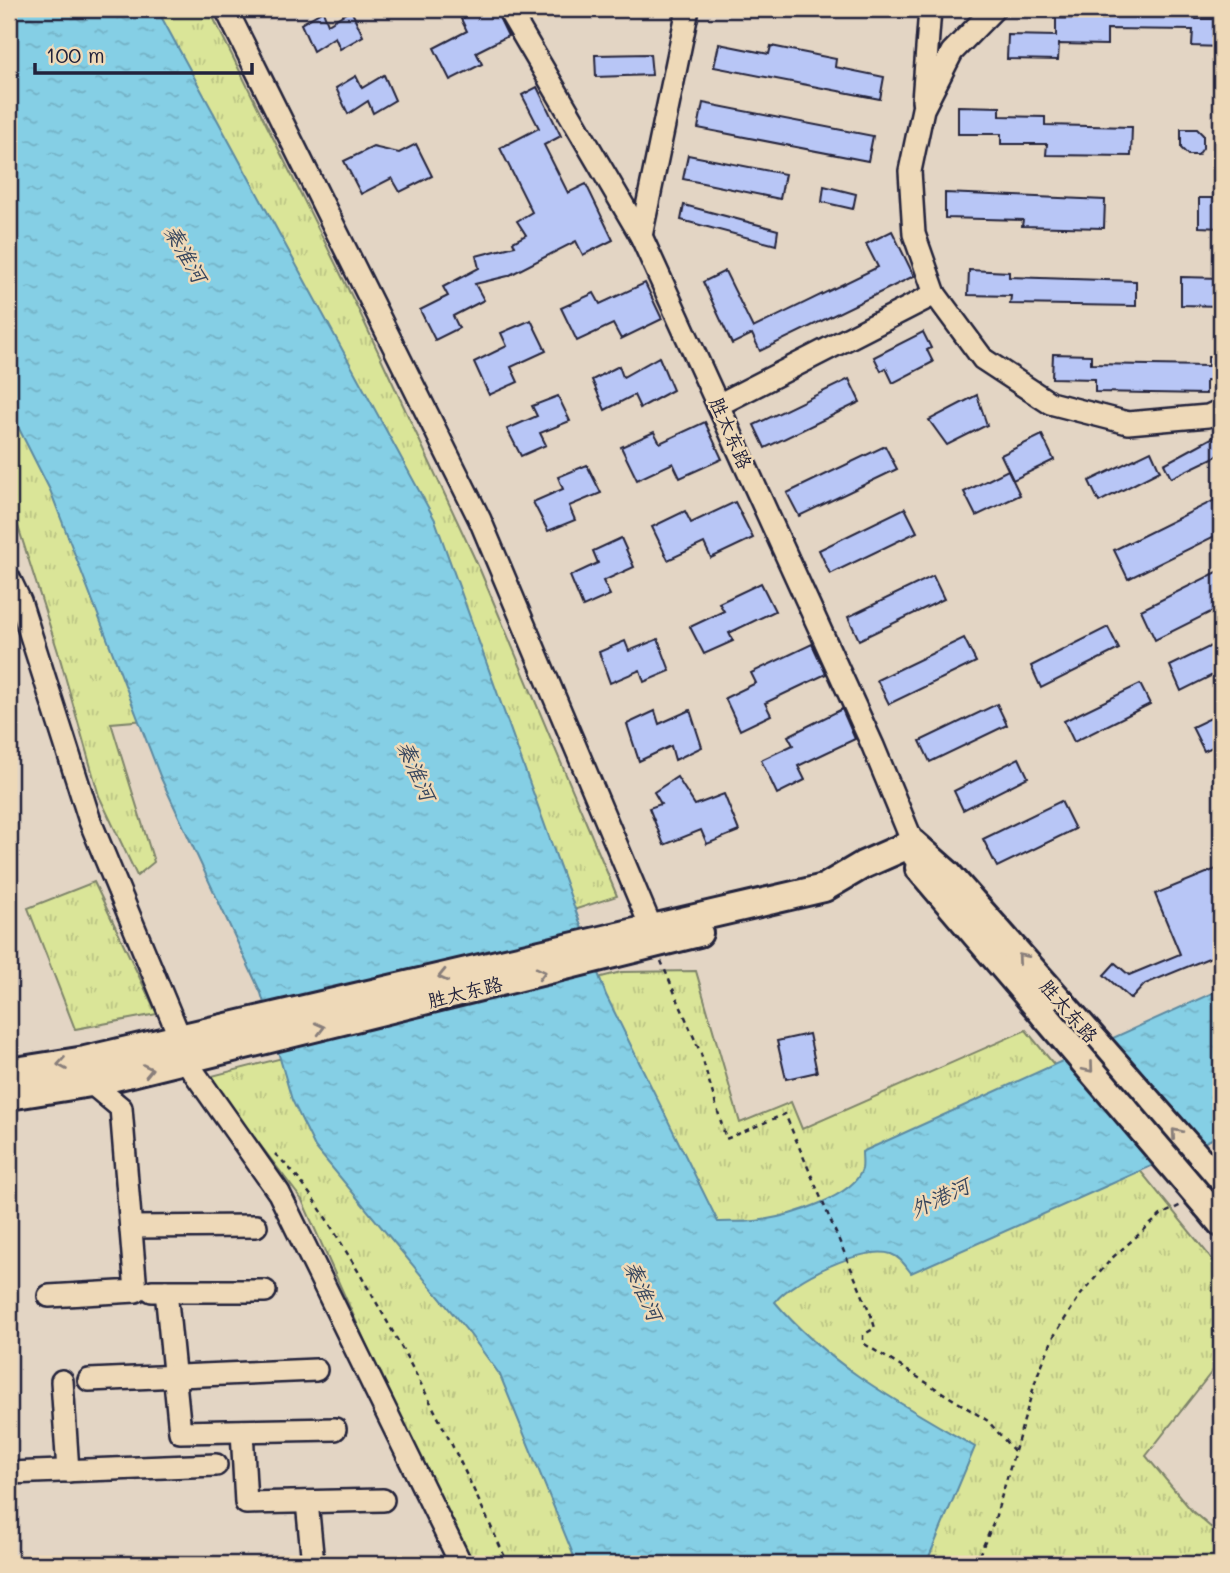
<svg xmlns="http://www.w3.org/2000/svg" width="1230" height="1573" viewBox="0 0 1230 1573" font-family="Mali,'LXGW WenKai TC',sans-serif">
	<defs>
		<pattern id="park-tufts" width="24" height="20" patternUnits="userSpaceOnUse" patternTransform="scale(1.75)"><rect width="24" height="20" fill="#dae598"/><path d="M3 7l-1-3M5 7V3M7 7l1-3M15 17l-1-3M17 17v-4M19 17l1-3" fill="none" stroke="#bbc484"/></pattern>
		<pattern id="water-ripples" width="26" height="14" patternUnits="userSpaceOnUse" patternTransform="scale(1.75)"><rect width="26" height="14" fill="#85cfe5"/><path d="M2 4q2-2 4 0t4 0M15 11q2-2 4 0t4 0" fill="none" stroke="#73b1c5"/></pattern>
	</defs>
	<rect width="100%" height="100%" fill="#e3d5c4"/>
	<filter id="ink" filterUnits="userSpaceOnUse"><feTurbulence type="fractalNoise" baseFrequency=".0143" numOctaves="2"/><feDisplacementMap in="SourceGraphic" scale="14" xChannelSelector="R" yChannelSelector="G"/><feConvolveMatrix kernelMatrix="1 2 1 2 8 2 1 2 1" color-interpolation-filters="sRGB"/></filter>
	<g filter="url(#ink)">
		<g fill="url(#park-tufts)" stroke="#7e846a" stroke-width="2">
			<polygon points="9,9 209,9 360,313 480,570 617,896 561,914 471,693 111,723 154,862 137,876 99,796 59,655 9,498"/>
			<polygon points="94,882 157,1014 75,1029 28,908"/>
			<polygon points="696,971 740,1123 791,1102 802,1129 1026,1030 1221,1270 1221,1360 1146,1456 1192,1511 1221,1536 1221,1564 469,1564 400,1420 302,1200 208,1077 621,972"/>
		</g>
		<path fill="url(#water-ripples)" stroke="#5d8aa1" stroke-width="2" d="M9,9h148l278,511 171,475 112,227c14,-1 30,1 44,-2 27,-4 92,-23 100,-51 1,-5 0,-12 0,-17l359,-163v146l-310,138c-6,-8 -11,-16 -20,-19 -28,-9 -99,26 -116,48 55,65 128,103 200,145l-49,117h-349l-77,-189 -31,-42 -154,-186 -23,-47 -31,-107 -101,-217 -110,-286 -41,-81z"/>
		<g fill="#b8c6f6" stroke="#22223b" stroke-width="2">
			<polygon points="481,9 495,9 508,36 476,52 482,64 450,80 434,48 467,31 461,19"/>
			<polygon points="1107,9 1197,9 1196,19 1221,19 1221,47 1192,46 1193,30 1107,29 1107,45 1059,44 1058,60 1007,59 1008,35 1056,36 1056,18 1107,19"/>
			<polygon points="351,10 363,36 340,49 335,37 313,51 301,24 323,11 328,24"/>
			<polygon points="719,44 769,54 771,46 836,59 835,67 884,77 880,99 714,67"/>
			<polygon points="650,54 652,75 596,77 595,55"/>
			<polygon points="384,75 395,100 373,113 368,101 348,114 336,88 356,76 362,88"/>
			<polygon points="537,87 561,136 544,145 568,193 586,184 613,240 583,255 576,241 508,276 475,284 484,300 453,316 459,328 435,340 420,310 448,296 443,287 479,268 476,256 515,246 513,242 526,235 517,221 532,212 500,148 539,128 522,95"/>
			<polygon points="703,103 873,136 868,161 698,128"/>
			<polygon points="958,106 1000,107 1000,116 1045,117 1045,125 1132,127 1131,156 1046,155 1047,144 1001,144 1001,134 958,134"/>
			<polygon points="1181,129 1197,129 1203,135 1203,148 1198,155 1188,155 1181,148"/>
			<polygon points="416,144 432,176 400,192 392,178 361,194 344,161 373,147 399,153"/>
			<polygon points="688,155 785,174 780,199 683,179"/>
			<polygon points="824,186 856,194 853,209 822,202"/>
			<polygon points="945,193 1105,200 1104,228 1022,226 1023,220 945,218"/>
			<polygon points="1199,198 1221,198 1221,228 1199,227"/>
			<polygon points="684,205 778,230 776,245 681,220"/>
			<polygon points="892,231 914,276 760,351 752,334 732,344 703,282 725,271 753,328 878,267 866,244"/>
			<polygon points="969,270 1009,272 1009,277 1136,281 1136,306 1010,304 1011,296 968,295"/>
			<polygon points="1181,277 1221,278 1221,306 1181,305"/>
			<polygon points="645,283 662,319 621,339 613,324 577,341 561,308 594,293 600,304"/>
			<polygon points="531,320 546,351 511,367 518,382 489,395 474,362 507,346 501,333"/>
			<polygon points="923,332 931,348 927,350 933,362 893,383 886,368 881,371 874,357"/>
			<polygon points="1053,354 1091,355 1091,364 1208,366 1208,356 1221,356 1221,381 1206,380 1206,394 1095,392 1095,379 1052,378"/>
			<polygon points="659,357 673,390 640,408 634,395 605,410 592,380 619,366 623,377"/>
			<polygon points="849,379 860,402 765,448 754,425"/>
			<polygon points="977,395 987,425 947,445 929,420"/>
			<polygon points="558,396 570,421 540,433 546,445 521,456 507,429 537,416 532,406"/>
			<polygon points="705,422 722,459 680,478 673,463 637,480 621,447 654,432 660,443"/>
			<polygon points="1221,433 1221,454 1171,478 1164,464"/>
			<polygon points="1042,435 1054,460 1013,480 1001,455"/>
			<polygon points="885,446 897,469 799,516 787,493"/>
			<polygon points="1151,451 1160,471 1099,502 1089,481"/>
			<polygon points="587,465 601,493 569,506 575,520 548,531 533,502 563,489 558,477"/>
			<polygon points="1008,470 1020,495 976,516 964,492"/>
			<polygon points="1221,497 1221,533 1128,579 1114,550"/>
			<polygon points="735,502 753,538 711,558 704,543 668,560 652,527 685,511 691,523"/>
			<polygon points="905,508 917,532 830,574 819,550"/>
			<polygon points="621,538 634,567 603,581 610,595 583,607 570,576 598,563 593,551"/>
			<polygon points="1221,570 1221,607 1155,640 1141,610"/>
			<polygon points="933,576 944,599 859,640 848,617"/>
			<polygon points="761,583 775,611 729,633 733,641 704,654 690,627 724,611 719,603"/>
			<polygon points="1108,627 1119,649 1041,688 1031,666"/>
			<polygon points="964,638 976,662 889,704 877,680"/>
			<polygon points="658,639 670,671 644,682 640,670 610,683 599,652 625,641 629,651"/>
			<polygon points="812,644 826,674 765,703 771,715 740,730 725,698 756,683 751,673"/>
			<polygon points="1211,646 1214,651 1221,648 1221,671 1181,691 1170,666"/>
			<polygon points="1140,684 1150,704 1074,742 1064,721"/>
			<polygon points="997,704 1007,725 930,762 920,741"/>
			<polygon points="842,709 855,739 798,766 805,780 777,794 761,760 793,745 788,736"/>
			<polygon points="690,710 702,747 675,760 671,746 639,761 627,724 655,711 659,724"/>
			<polygon points="1221,713 1221,743 1204,751 1192,727"/>
			<polygon points="1019,758 1028,777 963,810 954,791"/>
			<polygon points="677,777 695,805 724,794 739,831 707,844 701,830 664,845 649,808 661,804 654,792"/>
			<polygon points="1061,801 1075,829 997,867 983,839"/>
			<polygon points="1221,867 1221,953 1145,984 1131,999 1104,975 1115,963 1129,975 1180,954 1155,894"/>
			<polygon points="809,1034 817,1072 786,1079 777,1041"/>
		</g>
		<g fill="none" stroke-linecap="round" stroke-linejoin="round">
			<defs>
				<g id="minor">
					<polyline points="226,9 480,520 651,927 654,943"/>
					<polyline points="508,9 641,236 873,746 913,843 914,857"/>
					<polyline points="994,9 952,52 923,109 910,171 914,234 935,294 983,359 1050,403 1128,423 1208,416 1221,410"/>
					<polyline points="923,101 930,9"/>
					<polyline points="641,236 688,9"/>
					<polyline points="718,405 935,294"/>
					<polyline points="9,578 20,601 90,821 180,1038"/>
					<polyline points="186,1061 279,1193 461,1564"/>
					<polyline points="131,1227 256,1226"/>
					<polyline points="152,1291 265,1291"/>
					<polyline points="166,1291 180,1432 335,1429"/>
					<polyline points="49,1296 136,1291 121,1108 91,1083"/>
					<polyline points="89,1380 316,1370"/>
					<polyline points="62,1381 68,1471"/>
					<polyline points="242,1431 246,1503 383,1500"/>
					<polyline points="9,1473 216,1465"/>
					<polyline points="307,1502 313,1564"/>
				</g>
				<g id="major">
					<polyline points="919,868 1045,1016"/>
					<polyline points="9,1072 85,1060 824,888 863,865 913,843 948,874 1221,1184"/>
					<polyline points="9,1096 91,1083 699,933"/>
					<polyline points="1207,1206 1221,1223"/>
				</g>
			</defs>
			<use href="#minor" stroke="#22223b" stroke-width="26"/>
			<use href="#major" stroke="#22223b" stroke-width="32"/>
			<g stroke="#22223b" stroke-width="2.5" stroke-dasharray="5 5" stroke-linecap="butt">
				<polyline points="661,961 701,1054 726,1139 785,1114 871,1315 875,1328 863,1335 863,1343 988,1421 1015,1452"/>
				<path d="M275,1154c34,31 56,73 80,112 58,97 107,196 153,298"/>
				<polyline points="975,1564 994,1522 1037,1376 1054,1336 1079,1297 1112,1258 1161,1215 1181,1205"/>
			</g>
			<use href="#minor" stroke="#eed9b8" stroke-width="21"/>
			<use href="#major" stroke="#eed9b8" stroke-width="26"/>
			<defs>
				<polyline id="major-bridge" points="1045,1016 1207,1206"/>
			</defs>
			<use href="#major-bridge" stroke="#22223b" stroke-width="32" stroke-linecap="butt"/>
			<use href="#major-bridge" stroke="#eed9b8" stroke-width="26"/>
		</g>
		<defs><path id="oneway-chevron" d="M-2-3.5L2.5 0L-2 3.5" fill="none" stroke-width="1.6" stroke-linecap="round" stroke-linejoin="round" transform="scale(1.75)"/></defs>
		<g stroke="#887e7a">
			<use href="#oneway-chevron" transform="translate(1022 958) rotate(-131)"/>
			<use href="#oneway-chevron" transform="translate(541 973) rotate(-14)"/>
			<use href="#oneway-chevron" transform="translate(443 976) rotate(167)"/>
			<use href="#oneway-chevron" transform="translate(320 1028) rotate(-14)"/>
			<use href="#oneway-chevron" transform="translate(62 1064) rotate(171)"/>
			<use href="#oneway-chevron" transform="translate(1089 1068) rotate(50)"/>
			<use href="#oneway-chevron" transform="translate(148 1070) rotate(-13)"/>
			<use href="#oneway-chevron" transform="translate(1176 1133) rotate(-131)"/>
		</g>
	</g>
	<g text-anchor="middle" stroke-width="5" stroke-linejoin="round" paint-order="stroke">
		<g font-size="19" fill="#22223b" stroke="#eed9b8">
			<text transform="translate(731 433) rotate(66)" y="7">胜太东路</text>
			<text transform="translate(465 992) rotate(-14)" y="7">胜太东路</text>
			<text transform="translate(1069 1011) rotate(49)" y="7">胜太东路</text>
		</g>
		<g font-size="21" font-style="italic" fill="#36455d" stroke="#eed9b8">
			<text transform="translate(185 254) rotate(60)" y="7">秦淮河</text>
			<text transform="translate(416 771) rotate(66)" y="7">秦淮河</text>
			<text transform="translate(940 1198) rotate(-25)" y="7">外港河</text>
			<text transform="translate(643 1291) rotate(66)" y="7">秦淮河</text>
		</g>
	</g>
	<rect width="1230" height="1573" fill="none" stroke="#eed9b8" stroke-width="35"/>
	<rect x="18" y="18" width="1195" height="1538" fill="none" stroke="#22223b" stroke-width="2.5" filter="url(#ink)"/>
	<path d="M35 63v10h217v-10" fill="none" stroke="#22223b" stroke-width="3.5"/>
	<text x="46" y="63" font-size="21" fill="#22223b" stroke="#eed9b8" stroke-width="5" paint-order="stroke">100 m</text>
</svg>
